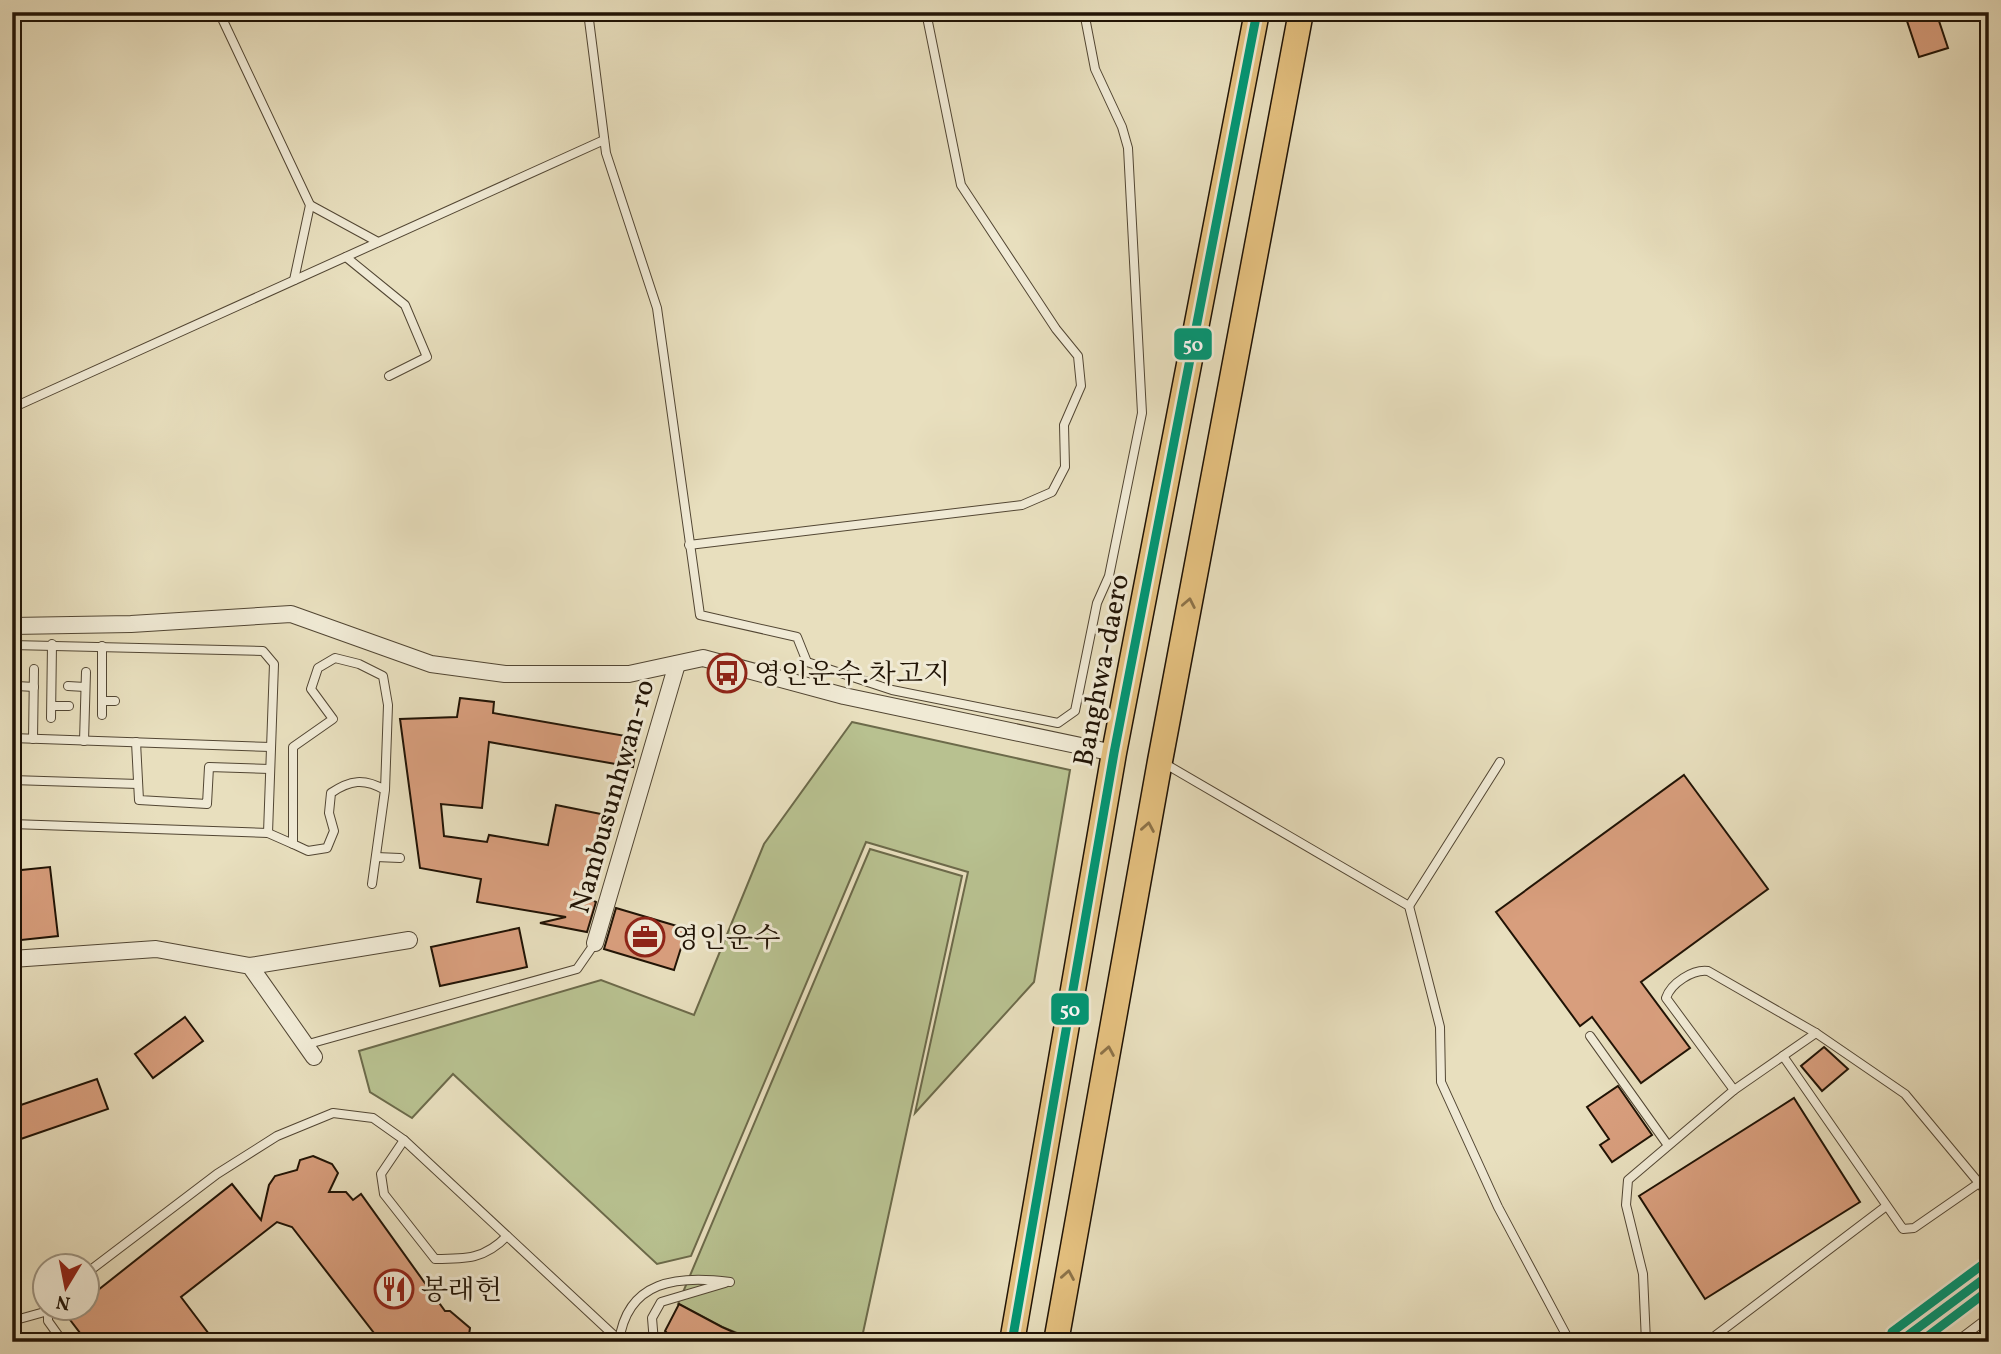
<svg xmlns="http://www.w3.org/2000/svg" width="2001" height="1354" viewBox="0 0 2001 1354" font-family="Vollkorn,'Noto Serif KR',serif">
	<rect width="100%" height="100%" fill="#e8dfbe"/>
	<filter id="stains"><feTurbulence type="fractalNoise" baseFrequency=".00286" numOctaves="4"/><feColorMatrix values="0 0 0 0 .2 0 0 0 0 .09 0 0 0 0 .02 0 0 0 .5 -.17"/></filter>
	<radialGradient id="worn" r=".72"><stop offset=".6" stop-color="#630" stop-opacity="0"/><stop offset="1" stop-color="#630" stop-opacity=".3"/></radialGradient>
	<g fill="#b8c190" stroke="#6c6a4a" stroke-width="2">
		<polygon points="852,722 1070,770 1034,982 915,1113 968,872 866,842 691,1256 657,1264 453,1074 412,1118 370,1092 359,1051 601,980 694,1015 764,844"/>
		<polygon points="870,849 962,876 861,1342 760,1342 722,1327 678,1304"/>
	</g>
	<g fill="#d89e7d" stroke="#201305" stroke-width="2">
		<polygon points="1904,12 1936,12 1948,48 1919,57"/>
		<polygon points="460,698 494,702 493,713 637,738 633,767 489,742 482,808 441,804 444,836 487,842 489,835 548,845 556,805 611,816 606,845 598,843 588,898 596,902 587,932 540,923 566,917 477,902 481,879 420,868 400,719 457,717"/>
		<polygon points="1684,775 1768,889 1641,982 1690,1048 1641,1083 1592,1017 1580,1026 1496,912"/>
		<polygon points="50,867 58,936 12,941 12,871"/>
		<polygon points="616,908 687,929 674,970 604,949"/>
		<polygon points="519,928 527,967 440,986 431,947"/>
		<polygon points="185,1017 203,1041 153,1078 135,1054"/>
		<polygon points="1824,1047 1848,1069 1822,1091 1801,1066"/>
		<polygon points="97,1079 108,1109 12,1142 12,1108"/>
		<polygon points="1618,1086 1652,1135 1612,1162 1600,1145 1609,1139 1587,1107"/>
		<polygon points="1794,1098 1860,1202 1705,1299 1639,1196"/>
		<polygon points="313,1156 332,1164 338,1173 329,1192 346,1192 353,1200 361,1194 445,1311 450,1311 470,1328 468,1342 381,1342 292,1227 277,1222 181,1297 215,1342 87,1342 61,1308 88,1308 88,1298 232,1184 261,1220 269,1185 275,1176 297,1170 300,1160"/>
		<polygon points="679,1304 722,1327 756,1342 676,1342 665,1331"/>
	</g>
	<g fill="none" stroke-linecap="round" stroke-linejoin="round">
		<defs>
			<g id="service">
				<polyline points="219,12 310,205 294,280"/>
				<polyline points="588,12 606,153 657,308 700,615 797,637 807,662 892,690 1058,723 1075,711 1097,603 1109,576 1142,413 1128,148 1122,127 1095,69 1084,12"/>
				<polyline points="310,205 378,242"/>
				<polyline points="346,257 405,305 427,357 389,376"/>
				<polyline points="12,408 604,140"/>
				<polyline points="689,545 1022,505 1052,492 1065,467 1064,425 1081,386 1078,356 1056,329 961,185 926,12"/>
				<polyline points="12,645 263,651 274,664 268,833"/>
				<polyline points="17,686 34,687"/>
				<polyline points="68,686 85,687"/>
				<polyline points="102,701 115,701"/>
				<polyline points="52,706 69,706"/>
				<polyline points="102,715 102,646"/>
				<polyline points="51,718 52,644"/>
				<polyline points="12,738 271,747"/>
				<polyline points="33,739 34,669"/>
				<polyline points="84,741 86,672"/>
				<polyline points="136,742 139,800 207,804 209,767 270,769"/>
				<polyline points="1162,762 1409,906 1440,1027 1441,1082 1498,1207 1570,1342"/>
				<polyline points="12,780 138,784"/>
				<polyline points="12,824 268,833 293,844"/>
				<polyline points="376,857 400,858"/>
				<path d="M372,884l13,-94c-21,-12 -35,-10 -54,3l-2,20 5,18 -7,17 -19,3 -15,-7v-97l40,-28 -22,-30 7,-21 17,-10 24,6 24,12 5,29 -3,85"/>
				<polyline points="1409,906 1500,762"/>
				<polyline points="1590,1036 1667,1144"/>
				<polyline points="305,1045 577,969 595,943"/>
				<polyline points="1783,1056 1903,1229 1914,1228 1979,1183"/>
				<path d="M1734,1090l-68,-92c5,-15 27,-29 42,-27l108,62 89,61 84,101"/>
				<path d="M404,1140l-23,34 3,20 51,65c31,0 50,0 72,-23"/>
				<polyline points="88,1272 217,1174 277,1136 333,1113 373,1118 404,1140 621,1342"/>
				<polyline points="48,1308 48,1321 63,1342"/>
				<polyline points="12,1321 48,1311"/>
				<polyline points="619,1339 652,1338"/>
				<path d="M619,1342c8,-62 59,-67 111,-60"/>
				<polyline points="654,1342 652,1318 661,1302 725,1283"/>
				<polyline points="1646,1342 1643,1274 1626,1205 1628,1180 1734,1090 1816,1033"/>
				<polyline points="1707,1342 1885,1207"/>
				<polyline points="1956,1342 1989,1317"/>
			</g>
			<g id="minor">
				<polyline points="12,626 131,624 291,614 431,664 505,674 629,674 703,658 844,696 1114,753"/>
				<polyline points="595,943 677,664"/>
				<polyline points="12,959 156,949 250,966 314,1057"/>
				<polyline points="250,966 409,940"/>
			</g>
			<g id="primary">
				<polyline points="1012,1342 1114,753 1257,12"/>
				<polyline points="1056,1342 1160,761 1301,12"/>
				<polyline points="1899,1342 1989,1275"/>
			</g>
		</defs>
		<use href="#service" stroke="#524633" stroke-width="10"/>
		<use href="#minor" stroke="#524633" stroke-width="18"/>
		<use href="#primary" stroke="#201305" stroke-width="27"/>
		<use href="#service" stroke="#f0ead5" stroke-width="8"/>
		<use href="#minor" stroke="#f0ead5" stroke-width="16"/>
		<use href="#primary" stroke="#e4c07f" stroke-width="24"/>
		<defs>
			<g id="bus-1">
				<polyline points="1012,1342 1114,753 1257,12"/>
				<polyline points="1899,1342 1989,1275"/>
			</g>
			<polyline id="bus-2" points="1920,1342 1989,1290"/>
			<polyline id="bus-3" points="1892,1332 1982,1265"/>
		</defs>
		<use href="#bus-1" stroke="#f0ead5" stroke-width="14"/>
		<use href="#bus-2" stroke="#f0ead5" stroke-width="14"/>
		<use href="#bus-3" stroke="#f0ead5" stroke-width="14"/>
		<use href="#bus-1" stroke="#009775" stroke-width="9"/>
		<use href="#bus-2" stroke="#009775" stroke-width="9"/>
		<use href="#bus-3" stroke="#009775" stroke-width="9"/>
	</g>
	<defs><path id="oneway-chevron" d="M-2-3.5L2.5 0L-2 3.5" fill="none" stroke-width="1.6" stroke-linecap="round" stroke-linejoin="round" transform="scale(1.75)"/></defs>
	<g stroke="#8c7248">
		<use href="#oneway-chevron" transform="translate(1189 603) rotate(-79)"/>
		<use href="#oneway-chevron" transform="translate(1148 827) rotate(-80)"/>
		<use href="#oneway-chevron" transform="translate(1108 1051) rotate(-80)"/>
		<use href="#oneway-chevron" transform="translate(1068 1275) rotate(-80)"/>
	</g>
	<defs>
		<symbol id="bus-ring" viewBox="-11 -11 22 22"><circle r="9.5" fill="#f0ead5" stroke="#8f2418" stroke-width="1.5"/><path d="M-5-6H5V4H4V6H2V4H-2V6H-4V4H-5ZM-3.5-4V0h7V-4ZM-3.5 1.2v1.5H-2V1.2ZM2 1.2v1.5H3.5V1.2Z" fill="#8f2418"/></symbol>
		<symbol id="office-ring" viewBox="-11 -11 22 22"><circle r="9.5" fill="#f0ead5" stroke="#8f2418" stroke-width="1.5"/><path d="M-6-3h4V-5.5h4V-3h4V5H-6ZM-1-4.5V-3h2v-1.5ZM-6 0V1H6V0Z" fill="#8f2418"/></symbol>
		<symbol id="restaurant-ring" viewBox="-11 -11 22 22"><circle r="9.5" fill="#f0ead5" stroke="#8f2418" stroke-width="1.5"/><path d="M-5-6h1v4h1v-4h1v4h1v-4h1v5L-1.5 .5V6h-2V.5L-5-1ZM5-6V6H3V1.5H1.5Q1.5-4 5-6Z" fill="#8f2418"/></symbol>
	</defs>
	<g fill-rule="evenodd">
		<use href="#bus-ring" x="705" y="651" width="44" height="44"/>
		<use href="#office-ring" x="623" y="915" width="44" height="44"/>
		<use href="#restaurant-ring" x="372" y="1267" width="44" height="44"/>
	</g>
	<g text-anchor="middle" stroke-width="6" stroke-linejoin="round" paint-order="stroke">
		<g font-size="28" fill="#201305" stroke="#f0ead5">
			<text transform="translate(1100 670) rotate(-79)" y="10">Banghwa-daero</text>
			<text transform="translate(611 796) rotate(-74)" y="10">Nambusunhwan-ro</text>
		</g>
		<g font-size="28" fill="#201305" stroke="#f0ead5" text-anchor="start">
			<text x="754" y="683">영인운수.차고지</text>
			<text x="672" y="947">영인운수</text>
			<text x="421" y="1299">봉래헌</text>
		</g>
	</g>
	<g stroke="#f0ead5" stroke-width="2.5">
		<rect x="1173" y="327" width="40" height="34" rx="7" fill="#009775"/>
		<rect x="1050" y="992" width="40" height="34" rx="7" fill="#009775"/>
	</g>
	<g font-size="19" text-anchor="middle" font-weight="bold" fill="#fff">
		<text x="1193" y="351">50</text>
		<text x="1070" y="1016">50</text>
	</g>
	<rect width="2001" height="1354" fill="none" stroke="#e8dfbe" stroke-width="42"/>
	<rect x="14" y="14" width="1973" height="1326" fill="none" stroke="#201305" stroke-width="3.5"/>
	<rect x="21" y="21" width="1959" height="1312" fill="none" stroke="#201305" stroke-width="2"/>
	<g transform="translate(66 1287) rotate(190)"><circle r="33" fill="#f0ead5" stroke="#9d9482" stroke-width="2"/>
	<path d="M0-5L12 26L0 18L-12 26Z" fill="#8f2418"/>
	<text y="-10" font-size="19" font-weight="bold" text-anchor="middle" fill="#201305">N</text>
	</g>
	<rect width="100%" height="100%" filter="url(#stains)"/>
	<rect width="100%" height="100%" fill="url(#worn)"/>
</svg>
